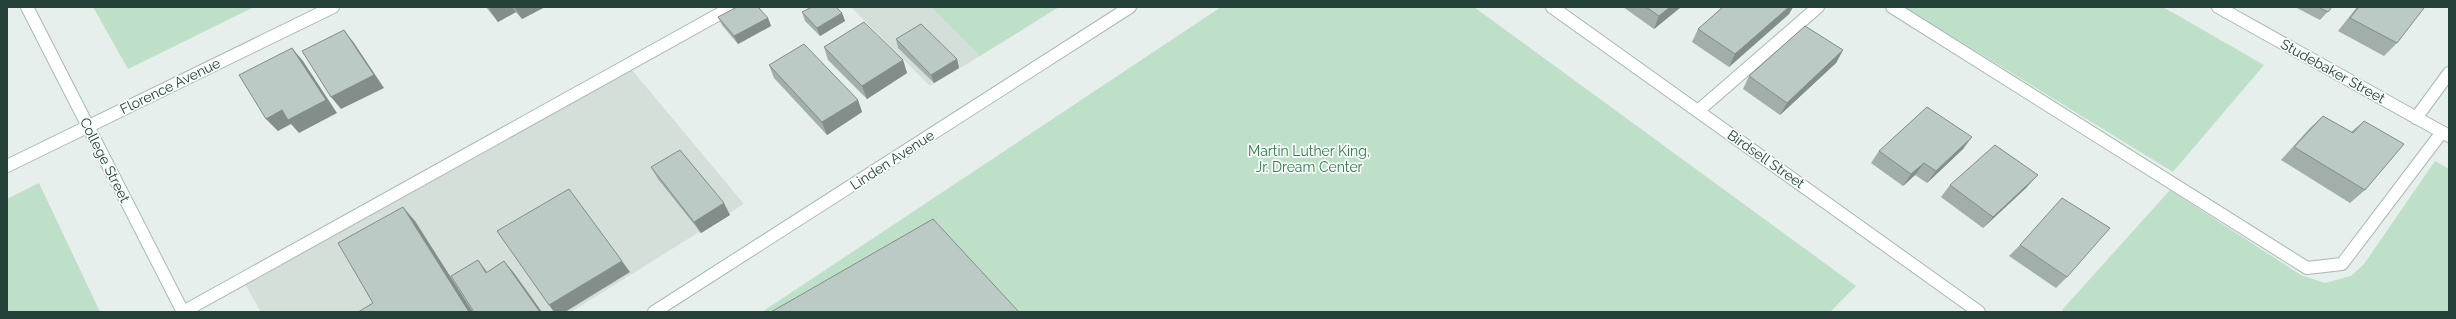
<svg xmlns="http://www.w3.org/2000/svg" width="2456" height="319" viewBox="0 0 2456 319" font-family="Raleway,sans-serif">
	<rect width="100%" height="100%" fill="#e6efeb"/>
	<g fill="#d4dfda">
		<polygon points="851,7 931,7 980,56 930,86"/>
		<polygon points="632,70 744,204 571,312 261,312 245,284"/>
	</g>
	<g fill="#bfe0c8">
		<polygon points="93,7 254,7 128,69"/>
		<polygon points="931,7 1059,7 980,56"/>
		<polygon points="1221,7 1474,7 1856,286 1830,312 762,312"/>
		<polygon points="1904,7 2163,7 2264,65 2173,172"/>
		<polygon points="2435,161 2449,169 2449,312 2065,312 2062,310 2170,190 2301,275 2325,283 2351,276 2364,264"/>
		<polygon points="39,183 100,312 7,312 7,199"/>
	</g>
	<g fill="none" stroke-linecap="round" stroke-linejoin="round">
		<defs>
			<g id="lane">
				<polyline points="1892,7 2307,268 2342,264 2442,132"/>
				<polyline points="1698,111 1818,7"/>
				<polyline points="183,312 732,7"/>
			</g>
			<g id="street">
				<polyline points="1552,7 1979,312"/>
				<polyline points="2218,7 2449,136"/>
				<polyline points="2416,118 2449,73"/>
				<polyline points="7,166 333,7"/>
				<polyline points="654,312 1130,7"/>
			</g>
			<polyline id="secondary" points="27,7 183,312"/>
		</defs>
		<use href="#lane" stroke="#a8b8b2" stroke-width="14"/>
		<use href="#street" stroke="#a8b8b2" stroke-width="14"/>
		<use href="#secondary" stroke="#a4bbb3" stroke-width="14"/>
		<use href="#lane" stroke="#fff" stroke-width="12"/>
		<use href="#street" stroke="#fff" stroke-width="12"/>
		<use href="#secondary" stroke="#fff" stroke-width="12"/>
	</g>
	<g fill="#a1aea9">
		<polygon points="486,7 545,7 522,19 516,12 498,22"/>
		<polygon points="1623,7 1681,7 1654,29"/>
		<polygon points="1723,7 1793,7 1789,14 1729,67 1692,42 1698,29"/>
		<polygon points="2295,7 2332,7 2320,20"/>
		<polygon points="2357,7 2421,7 2397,43 2384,56 2338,31"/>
		<polygon points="802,12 842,13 845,21 820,36 805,21"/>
		<polygon points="718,17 768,18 771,26 738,44 722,25"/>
		<polygon points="896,39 957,59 959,68 934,83 898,48"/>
		<polygon points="824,47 903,60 907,73 867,99 828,60"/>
		<polygon points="1843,50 1836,63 1780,115 1743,89 1749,76"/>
		<polygon points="769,65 858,100 862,112 827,135 774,78"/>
		<polygon points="2323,116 2351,132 2364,121 2365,190 2350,203 2281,160 2310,128"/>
		<polygon points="1963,149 1927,183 1915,175 1903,186 1871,163 1879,151"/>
		<polygon points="651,167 730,215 701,233 658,179"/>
		<polygon points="1950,185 2027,187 1983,228 1941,197"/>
		<polygon points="2020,245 2067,277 2056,288 2009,256"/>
	</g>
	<g fill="#838d89">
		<polygon points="492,7 512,7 516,12 498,22 489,9"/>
		<polygon points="514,7 545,7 522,19"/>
		<polygon points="1670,7 1681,7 1654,29 1659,16"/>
		<polygon points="1789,7 1793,7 1789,14 1729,67 1735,54"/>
		<polygon points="842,13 845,21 820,36 817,28"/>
		<polygon points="768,18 771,26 738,44 734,36"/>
		<polygon points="344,30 354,43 384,88 341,109 331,97"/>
		<polygon points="292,48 303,61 337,113 299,133 291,124 278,131 266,119"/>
		<polygon points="1843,50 1836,63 1780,115 1787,103"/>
		<polygon points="957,59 959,68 934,83 931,75"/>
		<polygon points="903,60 907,73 867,99 862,86"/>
		<polygon points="858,100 862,112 827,135 822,122"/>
		<polygon points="1972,137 1963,149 1927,183 1936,171"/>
		<polygon points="1924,163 1915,175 1903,186 1911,174"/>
		<polygon points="2038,175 2027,187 1983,228 1993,217"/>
		<polygon points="724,203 730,215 701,233 694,222"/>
		<polygon points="403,207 415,221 473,312 469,312"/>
		<polygon points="478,260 487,272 486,273"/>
		<polygon points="504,261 514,273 542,312 540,312"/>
		<polygon points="622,261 630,272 565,312 554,312 549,305"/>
	</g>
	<g fill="#bbcac4" stroke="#838d89">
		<polygon points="737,7 758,7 768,18 734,36 718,17"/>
		<polygon points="812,7 836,7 842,13 817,28 802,12"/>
		<polygon points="1646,7 1670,7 1659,16"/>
		<polygon points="1723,7 1789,7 1735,54 1698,29"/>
		<polygon points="2318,7 2332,7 2328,12"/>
		<polygon points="2359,7 2421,7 2424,8 2397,43 2350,18"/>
		<polygon points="864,22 903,60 862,86 824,47"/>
		<polygon points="921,24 957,59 931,75 896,39"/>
		<polygon points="1805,26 1843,50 1787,103 1749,76"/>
		<polygon points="344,30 374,75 331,97 302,51"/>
		<polygon points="804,44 858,100 822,122 769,65"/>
		<polygon points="292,48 326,100 288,120 282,110 266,119 239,75"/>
		<polygon points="1927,107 1972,137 1936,171 1924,163 1911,174 1879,151"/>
		<polygon points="2323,116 2353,133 2364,121 2404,144 2365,190 2294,147"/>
		<polygon points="1995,145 2038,175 1993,217 1950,185"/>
		<polygon points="680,150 724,203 694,222 651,167"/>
		<polygon points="569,189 622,261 549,305 497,231"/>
		<polygon points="2062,198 2110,228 2067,277 2020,245"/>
		<polygon points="403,207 469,312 358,312 373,303 338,243"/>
		<polygon points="933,219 1019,312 771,312"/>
		<polygon points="478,260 486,273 504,261 540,312 474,312 451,276"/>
	</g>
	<g text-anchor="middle" stroke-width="3.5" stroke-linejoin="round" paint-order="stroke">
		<g font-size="14" fill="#24423a" stroke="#f7fbf9">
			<text transform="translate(2333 71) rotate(29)" y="5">Studebaker Street</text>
			<text transform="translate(170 86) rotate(-26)" y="5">Florence Avenue</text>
			<text transform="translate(1766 159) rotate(35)" y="5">Birdsell Street</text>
			<text transform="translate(105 160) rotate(63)" y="5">College Street</text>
			<text transform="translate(892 160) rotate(-33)" y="5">Linden Avenue</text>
		</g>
		<g font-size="14" fill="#2d7a4b" stroke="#f7fbf9">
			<text x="1309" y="156">Martin Luther King,<tspan x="1309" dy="16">Jr. Dream Center</tspan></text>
		</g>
	</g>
	<rect width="2456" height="319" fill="none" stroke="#24423a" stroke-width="16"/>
</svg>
